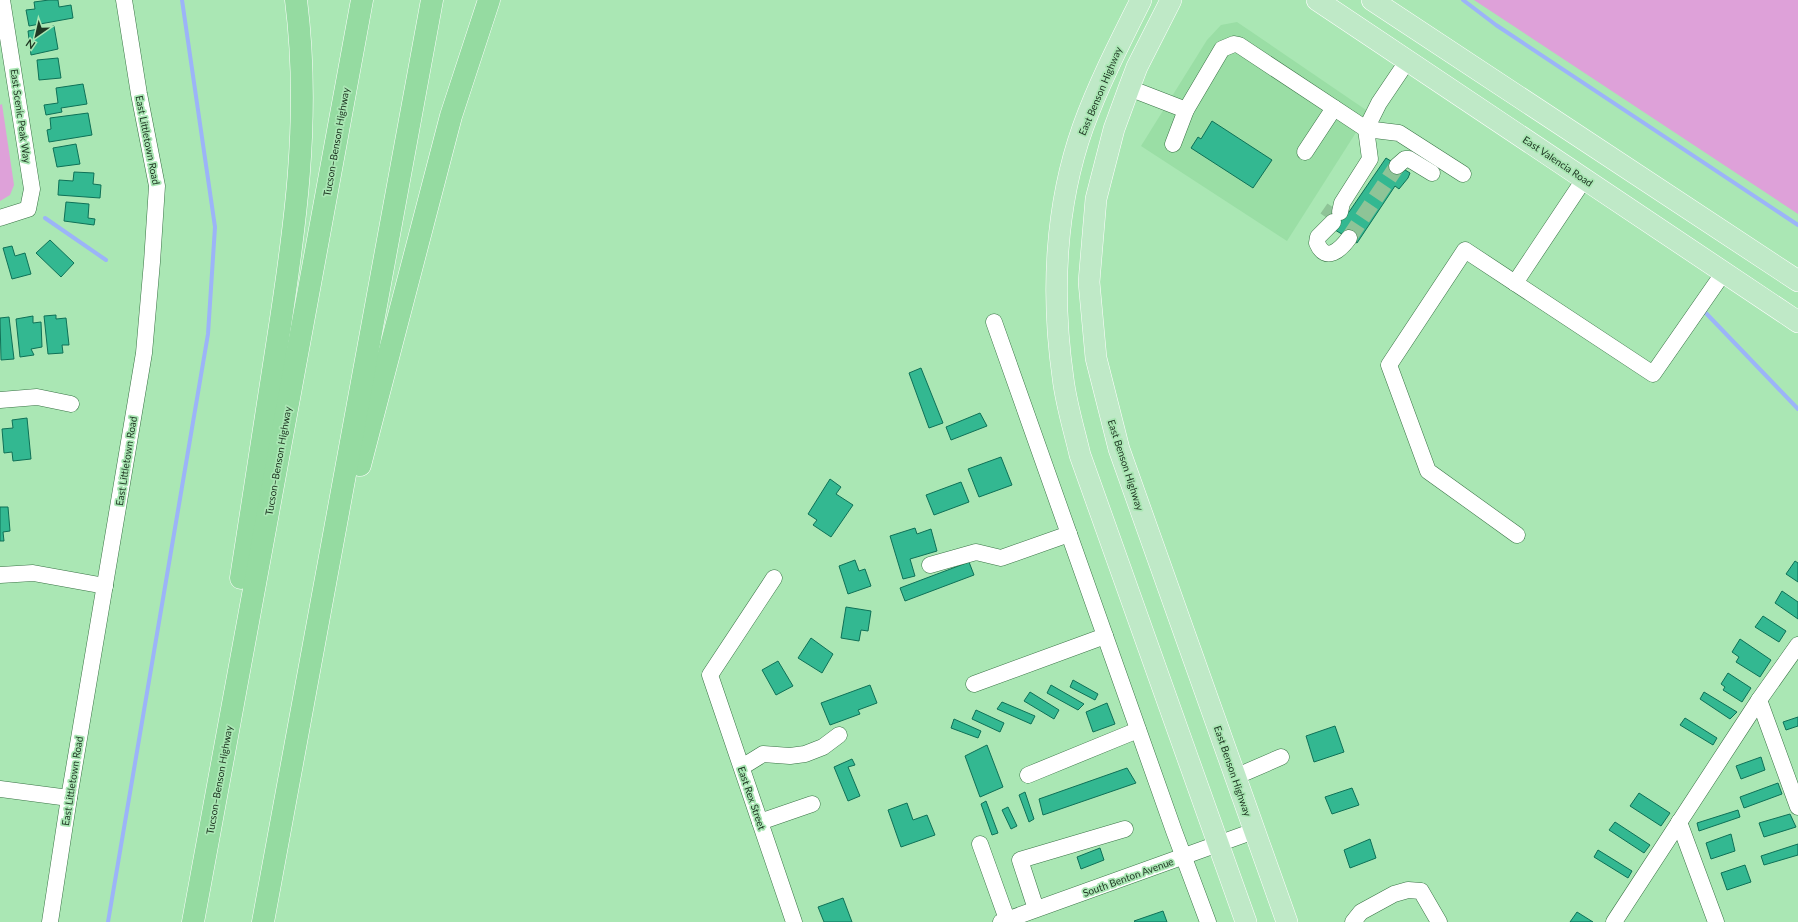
<svg xmlns="http://www.w3.org/2000/svg" width="1798" height="922" viewBox="0 0 1798 922" font-family="Lato,sans-serif">
	<rect width="100%" height="100%" fill="#aae7b4"/>
	<polygon fill="#9adea5" points="1237,22 1369,112 1287,241 1141,146 1207,40 1221,25"/>
	<g fill="#dea1d9">
		<polygon points="1474,0 1798,0 1798,214"/>
		<polygon points="2,104 14,185 10,195 0,201 0,105"/>
	</g>
	<g fill="none" stroke-linecap="round" stroke-linejoin="round">
		<g stroke="#9cb4f8" stroke-width="4">
			<polyline points="1463,0 1496,25 1798,225"/>
			<polyline points="45,218 106,260"/>
			<polyline points="1703,310 1798,409"/>
			<polyline points="108,922 208,334 215,227 182,0"/>
		</g>
	</g>
	<g fill="#33b891" stroke="#0e7157">
		<polygon points="49,0 58,0 59,7 71,5 73,18 29,26 26,10 35,9 34,2"/>
		<polygon points="54,26 58,49 31,55 28,31"/>
		<polygon points="58,58 61,78 39,80 37,60"/>
		<polygon points="83,84 87,104 61,108 62,112 46,115 44,105 58,103 56,88"/>
		<polygon points="88,113 92,135 49,142 47,130 51,129 50,118"/>
		<polygon points="1212,121 1272,160 1253,188 1191,148 1198,137 1201,139"/>
		<polygon points="76,144 80,164 57,167 53,148"/>
		<polygon points="1386,158 1410,173 1408,178 1399,189 1395,186 1357,243 1335,230 1341,218 1347,211 1349,212"/>
		<polygon points="74,172 94,173 93,184 101,185 100,198 58,195 59,180 73,181"/>
		<polygon points="66,202 89,204 88,218 95,219 94,225 64,221"/>
		<polygon points="50,240 74,263 61,277 36,253"/>
		<polygon points="12,246 15,256 25,253 31,274 12,279 3,248"/>
		<polygon points="56,315 56,319 66,318 69,345 62,345 63,353 48,354 44,316"/>
		<polygon points="33,316 33,323 41,322 42,347 31,349 34,355 20,357 16,319"/>
		<polygon points="9,317 14,359 1,360 0,318"/>
		<polygon points="921,368 943,423 929,428 909,373"/>
		<polygon points="980,413 987,426 951,440 946,427"/>
		<polygon points="27,418 31,459 13,461 12,452 4,453 2,429 13,428 12,420"/>
		<polygon points="1001,457 1012,485 979,497 968,469"/>
		<polygon points="830,479 841,487 836,494 853,505 831,537 813,525 817,520 808,514"/>
		<polygon points="961,482 969,502 934,515 926,495"/>
		<polygon points="0,507 8,507 10,531 3,532 4,541 0,541"/>
		<polygon points="915,528 917,534 931,529 937,551 910,559 915,576 903,579 890,536"/>
		<polygon points="855,560 859,571 865,569 871,586 848,594 839,566"/>
		<polygon points="1795,561 1798,563 1798,582 1786,574"/>
		<polygon points="969,562 974,575 905,601 900,588"/>
		<polygon points="1782,591 1798,602 1798,619 1775,603"/>
		<polygon points="846,607 871,611 868,631 861,630 859,641 841,638"/>
		<polygon points="1763,616 1786,631 1779,642 1755,627"/>
		<polygon points="811,638 833,654 822,673 798,658"/>
		<polygon points="1740,639 1771,660 1760,677 1736,662 1739,657 1732,652"/>
		<polygon points="778,661 793,686 776,695 762,670"/>
		<polygon points="1728,673 1751,688 1742,702 1723,690 1725,687 1721,684"/>
		<polygon points="1073,680 1098,694 1095,700 1070,687"/>
		<polygon points="870,685 877,703 858,710 860,714 830,725 821,703"/>
		<polygon points="1051,685 1084,704 1078,710 1047,693"/>
		<polygon points="1030,692 1059,710 1054,719 1024,701"/>
		<polygon points="1704,692 1737,712 1730,719 1700,699"/>
		<polygon points="1002,702 1035,716 1031,724 997,709"/>
		<polygon points="1107,703 1115,724 1093,732 1086,712"/>
		<polygon points="976,710 1004,723 1000,732 972,719"/>
		<polygon points="1798,717 1798,726 1786,730 1783,722"/>
		<polygon points="1685,718 1717,738 1713,745 1680,725"/>
		<polygon points="954,719 981,731 978,738 951,728"/>
		<polygon points="1335,726 1344,752 1314,762 1306,736"/>
		<polygon points="987,745 1003,787 980,797 965,756"/>
		<polygon points="1761,757 1765,770 1741,779 1736,766"/>
		<polygon points="852,759 855,765 848,767 860,796 848,801 834,767"/>
		<polygon points="1127,768 1136,783 1043,815 1039,799"/>
		<polygon points="1778,783 1782,794 1744,808 1740,797"/>
		<polygon points="1352,788 1359,805 1332,814 1325,797"/>
		<polygon points="1025,792 1034,819 1029,822 1019,795"/>
		<polygon points="1639,793 1670,813 1661,826 1630,806"/>
		<polygon points="986,801 998,833 992,835 981,804"/>
		<polygon points="907,803 913,820 927,815 935,835 901,847 888,810"/>
		<polygon points="1008,807 1017,826 1011,829 1002,810"/>
		<polygon points="1738,810 1740,817 1699,831 1697,823"/>
		<polygon points="1790,814 1796,827 1764,837 1759,823"/>
		<polygon points="1615,822 1650,845 1644,853 1609,830"/>
		<polygon points="1731,834 1735,851 1711,859 1706,843"/>
		<polygon points="1370,839 1376,858 1350,868 1344,850"/>
		<polygon points="1798,844 1798,855 1764,865 1761,856"/>
		<polygon points="1100,848 1104,860 1081,869 1077,857"/>
		<polygon points="1598,850 1632,871 1628,878 1594,857"/>
		<polygon points="1745,865 1751,882 1727,890 1721,873"/>
		<polygon points="843,898 852,922 824,922 818,907"/>
		<polygon points="1163,911 1167,922 1135,922 1134,921"/>
		<polygon points="1577,912 1593,922 1570,922"/>
	</g>
	<g fill="none" stroke-linecap="round" stroke-linejoin="round">
		<g stroke="#8ec497" stroke-width="16" stroke-dasharray="16 8" stroke-linecap="butt">
			<polyline points="1327,218 1334,208"/>
			<polyline points="1349,238 1397,166"/>
		</g>
		<defs>
			<g id="minor">
				<polyline points="1129,88 1186,110"/>
				<polyline points="1173,144 1186,110 1222,49 1234,44 1239,45 1366,129 1399,133 1463,174"/>
				<polyline points="1305,152 1334,108"/>
				<polyline points="1397,166 1405,159 1409,159 1432,173"/>
				<polyline points="1340,212 1342,203 1370,159 1366,129 1379,103 1408,60"/>
				<polyline points="0,218 28,209 32,189 2,0"/>
				<path d="M1333,222l-15,15 -1,6c9,21 24,6 32,-5"/>
				<polyline points="1515,283 1585,178"/>
				<polyline points="994,322 1174,831 1208,922"/>
				<polyline points="0,400 37,397 71,404"/>
				<polyline points="1517,535 1428,471 1389,365 1465,250 1653,374 1724,272"/>
				<polyline points="930,565 976,552 1001,558 1069,534"/>
				<polyline points="0,575 33,573 105,586"/>
				<polyline points="774,578 710,675 794,922"/>
				<polyline points="974,684 1105,636"/>
				<polyline points="1759,700 1798,807"/>
				<polyline points="742,767 763,754 790,756 805,754 823,747 839,735"/>
				<polyline points="1028,775 1138,730"/>
				<polyline points="1235,777 1281,757"/>
				<polyline points="0,789 69,798"/>
				<polyline points="760,822 812,804"/>
				<polyline points="1679,822 1716,922"/>
				<polyline points="980,844 1008,922"/>
				<polyline points="1036,909 1020,860 1125,829"/>
				<polyline points="50,922 69,798 144,353 152,262 157,186 139,94 124,0"/>
				<polyline points="1001,922 1254,831"/>
				<polyline points="1353,922 1361,912 1394,894 1408,890 1421,891 1439,922"/>
				<polyline points="1614,922 1759,700 1798,645"/>
			</g>
			<g id="major">
				<path d="M1141,0c-21,42 -42,83 -58,127 -28,79 -32,167 -20,251 3,26 11,51 17,77l166,467"/>
				<polyline points="1171,0 1137,67 1129,88 1114,129 1096,199 1089,282 1096,358 1119,449 1287,922"/>
				<polyline points="1317,0 1798,322"/>
				<polyline points="1372,0 1798,281"/>
			</g>
			<g id="highway">
				<polyline points="360,465 451,116 489,0"/>
				<path d="M241,578c12,-78 24,-155 36,-233 18,-115 34,-228 19,-345"/>
				<polyline points="193,922 362,0"/>
				<polyline points="263,922 432,0"/>
			</g>
		</defs>
		<use href="#minor" stroke="#397345" stroke-width="17"/>
		<use href="#major" stroke="#fff" stroke-width="22"/>
		<use href="#highway" stroke="#fff" stroke-width="23"/>
		<use href="#minor" stroke="#fff" stroke-width="16"/>
		<use href="#major" stroke="#bfe9c7" stroke-width="21"/>
		<use href="#highway" stroke="#95dba1" stroke-width="22"/>
	</g>
	<g text-anchor="middle" stroke-width="3.5" stroke-linejoin="round" paint-order="stroke">
		<g font-size="10" fill="#203824" stroke="#aae7b4">
			<text transform="translate(1100 91) rotate(-67)" y="4">East Benson Highway</text>
			<text transform="translate(21 116) rotate(82)" y="4">East Scenic Peak Way</text>
			<text transform="translate(148 140) rotate(79)" y="4">East Littletown Road</text>
			<text transform="translate(336 142) rotate(-80)" y="4">Tucson–Benson Highway</text>
			<text transform="translate(1558 161) rotate(34)" y="4">East Valencia Road</text>
			<text transform="translate(126 461) rotate(-81)" y="4">East Littletown Road</text>
			<text transform="translate(278 461) rotate(-80)" y="4">Tucson–Benson Highway</text>
			<text transform="translate(1126 465) rotate(72)" y="4">East Benson Highway</text>
			<text transform="translate(1233 771) rotate(71)" y="4">East Benson Highway</text>
			<text transform="translate(219 780) rotate(-80)" y="4">Tucson–Benson Highway</text>
			<text transform="translate(72 781) rotate(-81)" y="4">East Littletown Road</text>
			<text transform="translate(752 798) rotate(71)" y="4">East Rex Street</text>
			<text transform="translate(1128 877) rotate(-20)" y="4">South Benton Avenue</text>
		</g>
	</g>
	<g transform="translate(36 36) rotate(214)" stroke="#aae7b4" stroke-width="3" paint-order="stroke">
	<path d="M0-3L7 15L0 10L-7 15Z" fill="#203824"/>
	<text y="-6" font-size="11" font-weight="bold" text-anchor="middle" fill="#203824">N</text>
	</g>
</svg>
